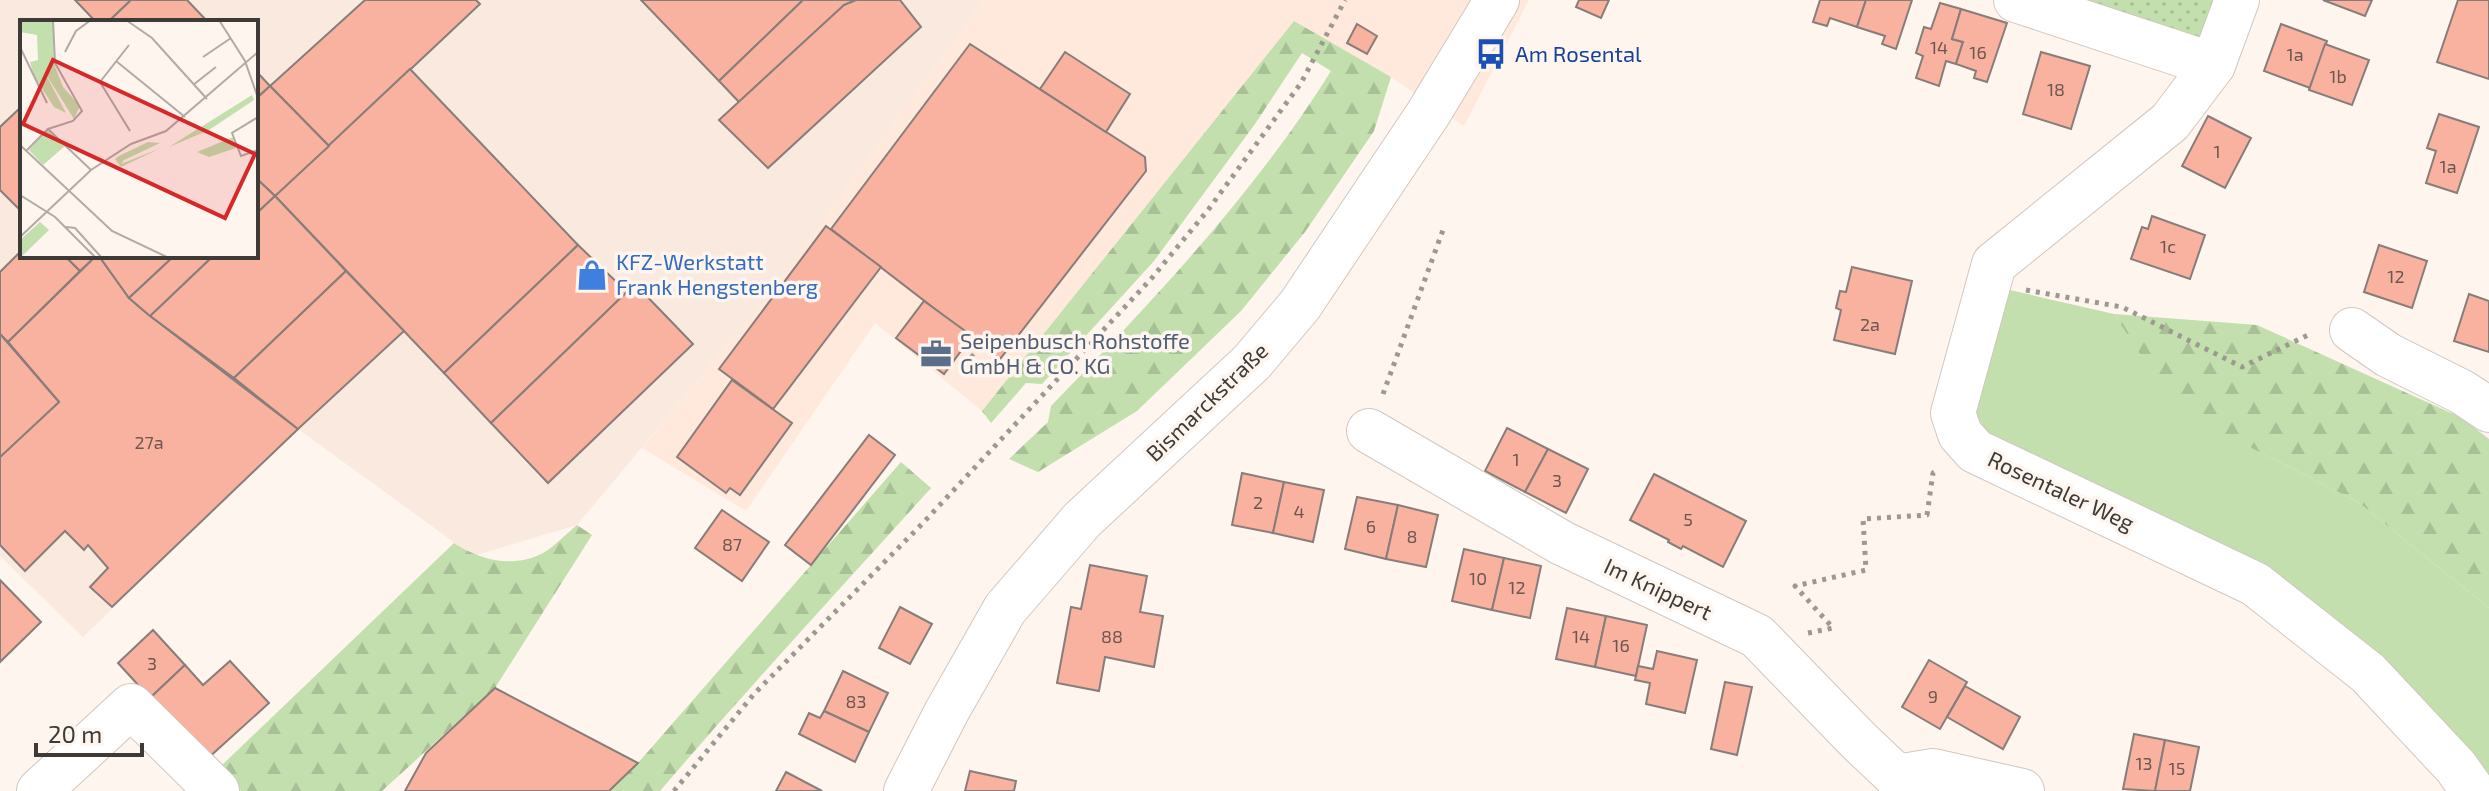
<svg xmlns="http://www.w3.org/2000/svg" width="2489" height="791" viewBox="0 0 2489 791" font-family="'Exo 2',sans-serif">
	<defs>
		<pattern id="forest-firs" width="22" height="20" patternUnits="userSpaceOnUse" patternTransform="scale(2)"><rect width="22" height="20" fill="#c2dfad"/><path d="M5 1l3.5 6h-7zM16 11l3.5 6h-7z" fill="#a8c095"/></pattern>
		<pattern id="park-dots" width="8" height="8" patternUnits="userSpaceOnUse" patternTransform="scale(2)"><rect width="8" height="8" fill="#c2dfad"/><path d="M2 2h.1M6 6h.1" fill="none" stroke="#a8c095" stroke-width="1.8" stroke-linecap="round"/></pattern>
	</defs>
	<rect width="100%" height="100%" fill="#fff5ef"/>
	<path fill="#f9e9de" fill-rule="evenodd" d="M0,0h984l-223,305 -184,220 -104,31 -175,-127 -215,208 -83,-81zM22,22h234v234h-234z"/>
	<polygon fill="#ffe8dc" points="984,0 1529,0 1464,126 1391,77 1294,21 982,411 875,323 746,511 642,448 761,305"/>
	<polygon fill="#c2dfad" points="2001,288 2114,314 2177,410 2358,502 2489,608 2489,791 2264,568 1999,455 1976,414"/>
	<g fill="url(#forest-firs)">
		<path d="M1294,21l97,56 -17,54 -69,101 -64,79 -104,100 -99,61 -29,-13 39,-37 3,-16c100,-103 204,-213 280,-335l-29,-18 -47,71 -101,137 -112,123 -16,-1 -35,40 -9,-12z"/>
		<polygon points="2114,314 2257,325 2460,417 2489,439 2489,608 2358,502 2176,410"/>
		<path d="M901,462l30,26c-91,101 -183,200 -271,303h-51l29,-28z"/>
		<path d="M577,525l15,10 -97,153 -113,103h-141l-21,-24 234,-224c26,17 59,26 89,10 12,-7 23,-19 34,-28z"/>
	</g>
	<polygon fill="url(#park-dots)" points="2056,0 2234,0 2217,55"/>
	<g fill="#f9b1a0" stroke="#877d7a" stroke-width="2">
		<polygon points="75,0 131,0 108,22 96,22"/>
		<polygon points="131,0 187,0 208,22 108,22"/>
		<polygon points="365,0 476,0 480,4 329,146 270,86"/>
		<polygon points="641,0 803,0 719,81"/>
		<polygon points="803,0 856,0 844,5 739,102 719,81"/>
		<polygon points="856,0 900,0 921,27 768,168 719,120 844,5"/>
		<polygon points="1579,0 1609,0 1601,18 1576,7"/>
		<polygon points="1820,0 1866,0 1857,27 1830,18 1827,26 1813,22"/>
		<polygon points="1866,0 1912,0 1896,49 1882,44 1885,36 1857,27"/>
		<polygon points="2323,0 2372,0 2365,16"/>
		<polygon points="2458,0 2489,0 2489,79 2437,62"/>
		<polygon points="1940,3 1961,9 1952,39 1963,42 1956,64 1946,61 1939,86 1916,78 1923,56 1916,53 1924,27 1931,29"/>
		<polygon points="1961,9 2007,23 1987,82 1974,78 1976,71 1956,64 1963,42 1952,39"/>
		<polygon points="1357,24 1377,36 1367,54 1347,43"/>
		<polygon points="2281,24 2327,41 2310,88 2264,71"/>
		<polygon points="970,44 1145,157 1146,171 1000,359 831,229"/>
		<polygon points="2325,44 2369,60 2352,105 2309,90"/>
		<polygon points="1065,52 1130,94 1106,132 1040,89"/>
		<polygon points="2041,52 2090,66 2071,129 2023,114"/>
		<polygon points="410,69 578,245 444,373 275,196"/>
		<polygon points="256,71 270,86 256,99"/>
		<polygon points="270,86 329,146 275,196 256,178 256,99"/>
		<polygon points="22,106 22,212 0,190 0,127"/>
		<polygon points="2439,114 2479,127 2457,193 2426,183 2436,151 2427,148"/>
		<polygon points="2208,116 2251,138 2225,188 2182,166"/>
		<polygon points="256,178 275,196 256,214"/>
		<polygon points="275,196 346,271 234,378 150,316 213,256 256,256 256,214"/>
		<polygon points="2152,216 2205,235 2190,279 2131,259 2142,227 2148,229"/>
		<polygon points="826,226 881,267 773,409 719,369"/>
		<polygon points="578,245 627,292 491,423 444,373"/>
		<polygon points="2379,245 2427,261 2412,308 2364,292"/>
		<polygon points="22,250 22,256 65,256 80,271 8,342 0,334 0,272"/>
		<polygon points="65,256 96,256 80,271"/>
		<polygon points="96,256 99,256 129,298 150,316 298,429 112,607 90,587 108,568 88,545 84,550 65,531 25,571 0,545 0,457 59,402 8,342"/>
		<polygon points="99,256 174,256 129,298"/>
		<polygon points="174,256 213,256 150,316 129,298"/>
		<polygon points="1852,267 1912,281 1895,354 1834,340 1841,310 1836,308 1840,291 1846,292"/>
		<polygon points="346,271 404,331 298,429 234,378"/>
		<polygon points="635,284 693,344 548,483 491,423"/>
		<polygon points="2469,294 2489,301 2489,352 2454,341"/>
		<polygon points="924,301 972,336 944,374 896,338"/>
		<polygon points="0,334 59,402 0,457"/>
		<polygon points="732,380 792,423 740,495 730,488 726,493 677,457"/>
		<polygon points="1507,428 1548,449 1525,492 1485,471"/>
		<polygon points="869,435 895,455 811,565 785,545"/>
		<polygon points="1548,449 1588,469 1566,513 1525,492"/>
		<polygon points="1242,473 1284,482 1273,533 1232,525"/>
		<polygon points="1654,474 1746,521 1723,567 1683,546 1681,549 1668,542 1669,540 1630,520"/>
		<polygon points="1284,482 1324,490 1313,542 1273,533"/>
		<polygon points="1357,497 1398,505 1386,559 1345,549"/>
		<polygon points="1398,505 1438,515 1426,567 1386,559"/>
		<polygon points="722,510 769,542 742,581 695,548"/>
		<polygon points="1464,549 1504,558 1492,610 1452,601"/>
		<polygon points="1504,558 1541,566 1530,618 1492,610"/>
		<polygon points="1090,565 1147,576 1140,612 1163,616 1154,667 1105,657 1099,691 1057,683 1071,607 1081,609"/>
		<polygon points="0,580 41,622 0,662"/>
		<polygon points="900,607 932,624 910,664 879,648"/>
		<polygon points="1567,608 1606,616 1595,667 1556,659"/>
		<polygon points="1606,616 1647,625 1636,676 1595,667"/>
		<polygon points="153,630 185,665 150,698 118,663"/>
		<polygon points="1657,651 1697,660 1685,713 1646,704 1650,683 1635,680 1636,676 1638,666 1653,669"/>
		<polygon points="1929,660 1967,682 1940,729 1902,707"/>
		<polygon points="230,661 269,703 207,759 150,698 185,665 203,685"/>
		<polygon points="843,671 888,693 869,732 824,711"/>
		<polygon points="1725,682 1752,687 1737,755 1711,749"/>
		<polygon points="1965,686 2020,717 2003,749 1947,717"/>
		<polygon points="495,688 638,763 609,791 405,791 426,753"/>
		<polygon points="824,711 869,732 855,762 799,734 809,713 820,718"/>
		<polygon points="2134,734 2165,740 2155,791 2123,789"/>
		<polygon points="2165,740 2199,747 2190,791 2155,791"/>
		<polygon points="970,771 1016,781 1014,791 965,791"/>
		<polygon points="786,772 822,791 776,791"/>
	</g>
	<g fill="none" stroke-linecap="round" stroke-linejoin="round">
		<defs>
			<g id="minor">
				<polyline points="2016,0 2213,65"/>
				<polyline points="2237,0 2213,65 2170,122 1994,264 1953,413 1960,434 1975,451 2255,584 2368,673 2456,767 2473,791"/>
				<polyline points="2352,330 2388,355 2462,392 2489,410"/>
				<polyline points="1369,431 1562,543 1757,636 1859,741 1912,791"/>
				<polyline points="1897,777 1933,771 2022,791"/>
				<polyline points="39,791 131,706 217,791"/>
				<polyline points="906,791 947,711 1005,609 1082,520 1252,362 1300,305 1428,114 1497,0"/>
			</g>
		</defs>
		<use href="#minor" stroke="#d0c7c1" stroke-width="46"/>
		<g stroke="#9e9893" stroke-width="5" stroke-dasharray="4 6" stroke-linecap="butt">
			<polyline points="2026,290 2122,307 2242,367 2312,333"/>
			<polyline points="963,348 981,364"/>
			<polyline points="1383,394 1443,230"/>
			<polyline points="1808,633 1833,628 1795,586 1866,570 1863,519 1927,515 1933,473 1939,470"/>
			<polyline points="674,791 754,694 922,524 1151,279 1208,210 1301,83 1345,0"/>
		</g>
		<use href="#minor" stroke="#fff" stroke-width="44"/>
	</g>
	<defs>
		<symbol id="bus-bare" viewBox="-9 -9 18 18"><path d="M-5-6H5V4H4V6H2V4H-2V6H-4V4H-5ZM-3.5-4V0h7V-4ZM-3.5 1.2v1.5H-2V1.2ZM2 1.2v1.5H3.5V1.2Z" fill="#1a4fb4" stroke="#fff5ef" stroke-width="2.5" paint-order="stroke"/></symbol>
		<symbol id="shop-bare" viewBox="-9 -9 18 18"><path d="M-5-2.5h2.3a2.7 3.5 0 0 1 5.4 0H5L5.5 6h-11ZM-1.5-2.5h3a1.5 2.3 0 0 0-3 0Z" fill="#3f7fe0" stroke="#fff5ef" stroke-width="2.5" paint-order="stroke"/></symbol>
		<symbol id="office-bare" viewBox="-9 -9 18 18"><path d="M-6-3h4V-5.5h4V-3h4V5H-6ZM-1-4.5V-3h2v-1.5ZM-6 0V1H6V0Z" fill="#5c6f8a" stroke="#fff5ef" stroke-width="2.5" paint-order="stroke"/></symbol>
	</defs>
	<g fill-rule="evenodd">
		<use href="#bus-bare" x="1469" y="32" width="44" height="44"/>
		<use href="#shop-bare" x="570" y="253" width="44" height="44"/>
		<use href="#office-bare" x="914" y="332" width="44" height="44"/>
	</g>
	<g text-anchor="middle" stroke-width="7" stroke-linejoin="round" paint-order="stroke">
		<g font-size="18" fill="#6c5851">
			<text x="1939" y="54">14</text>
			<text x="1978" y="59">16</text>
			<text x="2295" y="61">1a</text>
			<text x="2338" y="83">1b</text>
			<text x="2056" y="96">18</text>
			<text x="2217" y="158">1</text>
			<text x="2448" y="173">1a</text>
			<text x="2168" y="253">1c</text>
			<text x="2396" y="283">12</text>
			<text x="1870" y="331">2a</text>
			<text x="149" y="449">27a</text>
			<text x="1516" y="466">1</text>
			<text x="1557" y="487">3</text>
			<text x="1258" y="509">2</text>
			<text x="1299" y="518">4</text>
			<text x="1688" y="526">5</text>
			<text x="1371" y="533">6</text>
			<text x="1412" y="543">8</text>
			<text x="732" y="551">87</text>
			<text x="1478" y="585">10</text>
			<text x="1517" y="594">12</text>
			<text x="1112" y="643">88</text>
			<text x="1581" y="643">14</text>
			<text x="1621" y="652">16</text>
			<text x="152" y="670">3</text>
			<text x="1933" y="703">9</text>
			<text x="856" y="708">83</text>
			<text x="2144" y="770">13</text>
			<text x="2177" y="775">15</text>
		</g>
		<g font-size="22" fill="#164399" stroke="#fff5ef" text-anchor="start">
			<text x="1515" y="62">Am Rosental</text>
		</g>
		<g font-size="22" fill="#366cbe" stroke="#fff5ef" text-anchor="start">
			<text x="616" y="270">KFZ-Werkstatt<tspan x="616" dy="25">Frank Hengstenberg</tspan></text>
		</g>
		<g font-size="22" fill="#4e5e75" stroke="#fff5ef" text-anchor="start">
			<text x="960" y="349">Seipenbusch Rohstoffe<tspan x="960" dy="25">GmbH &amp; CO. KG</tspan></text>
		</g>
		<g font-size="22" fill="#3d3a37" stroke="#fff5ef">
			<text transform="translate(1207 402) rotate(-44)" y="8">Bismarckstraße</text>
			<text transform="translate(2061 491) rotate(25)" y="8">Rosentaler Weg</text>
			<text transform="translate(1658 589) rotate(25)" y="8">Im Knippert</text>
		</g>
	</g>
	<g transform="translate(20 20)">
		<rect width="238" height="238" fill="#fff5ef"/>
		<path d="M24,0h9l1,44 9,23 17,19 -6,13 -30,-48zM20,202l9,8 -29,28v-18z" fill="#c2dfad"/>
		<path d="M0,0h24v51l22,42 -12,-6 -20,-31 -4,-14 8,-2 -1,-25 -17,-3zM232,75l2,5 -45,30 -40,17zM213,117l3,11 -27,9 -12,-5zM128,122l12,1 -36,17 -3,4 40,-16 -40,19 -6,-8 4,-3z" fill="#c2dfad"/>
		<path d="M27,110l18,16 -22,19 -14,-15z" fill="#c2dfad"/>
		<path fill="none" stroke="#b1aaa5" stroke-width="2" d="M106,0l26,18 55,61M199,0l26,41 13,37M109,25l-29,37 30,49M0,27l27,56M45,32l11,-21 15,-11M183,37l28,-19M96,41l69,56M173,65l23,-18M238,97l-26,16 9,23 17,-6M28,109l43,41M0,125l92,86 57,27M6,131l22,-22 25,-8 9,-10 -27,-48 -2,-43M0,175l35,22 41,41M46,207l9,1 27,30M0,217l71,-67 40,-26 35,-13 92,-79"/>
		<path fill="#d62828" fill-opacity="0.15" stroke="#d62828" stroke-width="4" d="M33,40l202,94 -30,64 -202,-94z"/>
		<rect width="238" height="238" fill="none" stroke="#3d3a37" stroke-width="4"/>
	</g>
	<path d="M36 743v12h106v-12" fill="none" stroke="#3d3a37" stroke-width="4"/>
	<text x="48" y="743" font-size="24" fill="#3d3a37" stroke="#fff5ef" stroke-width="6" paint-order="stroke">20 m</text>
</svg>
